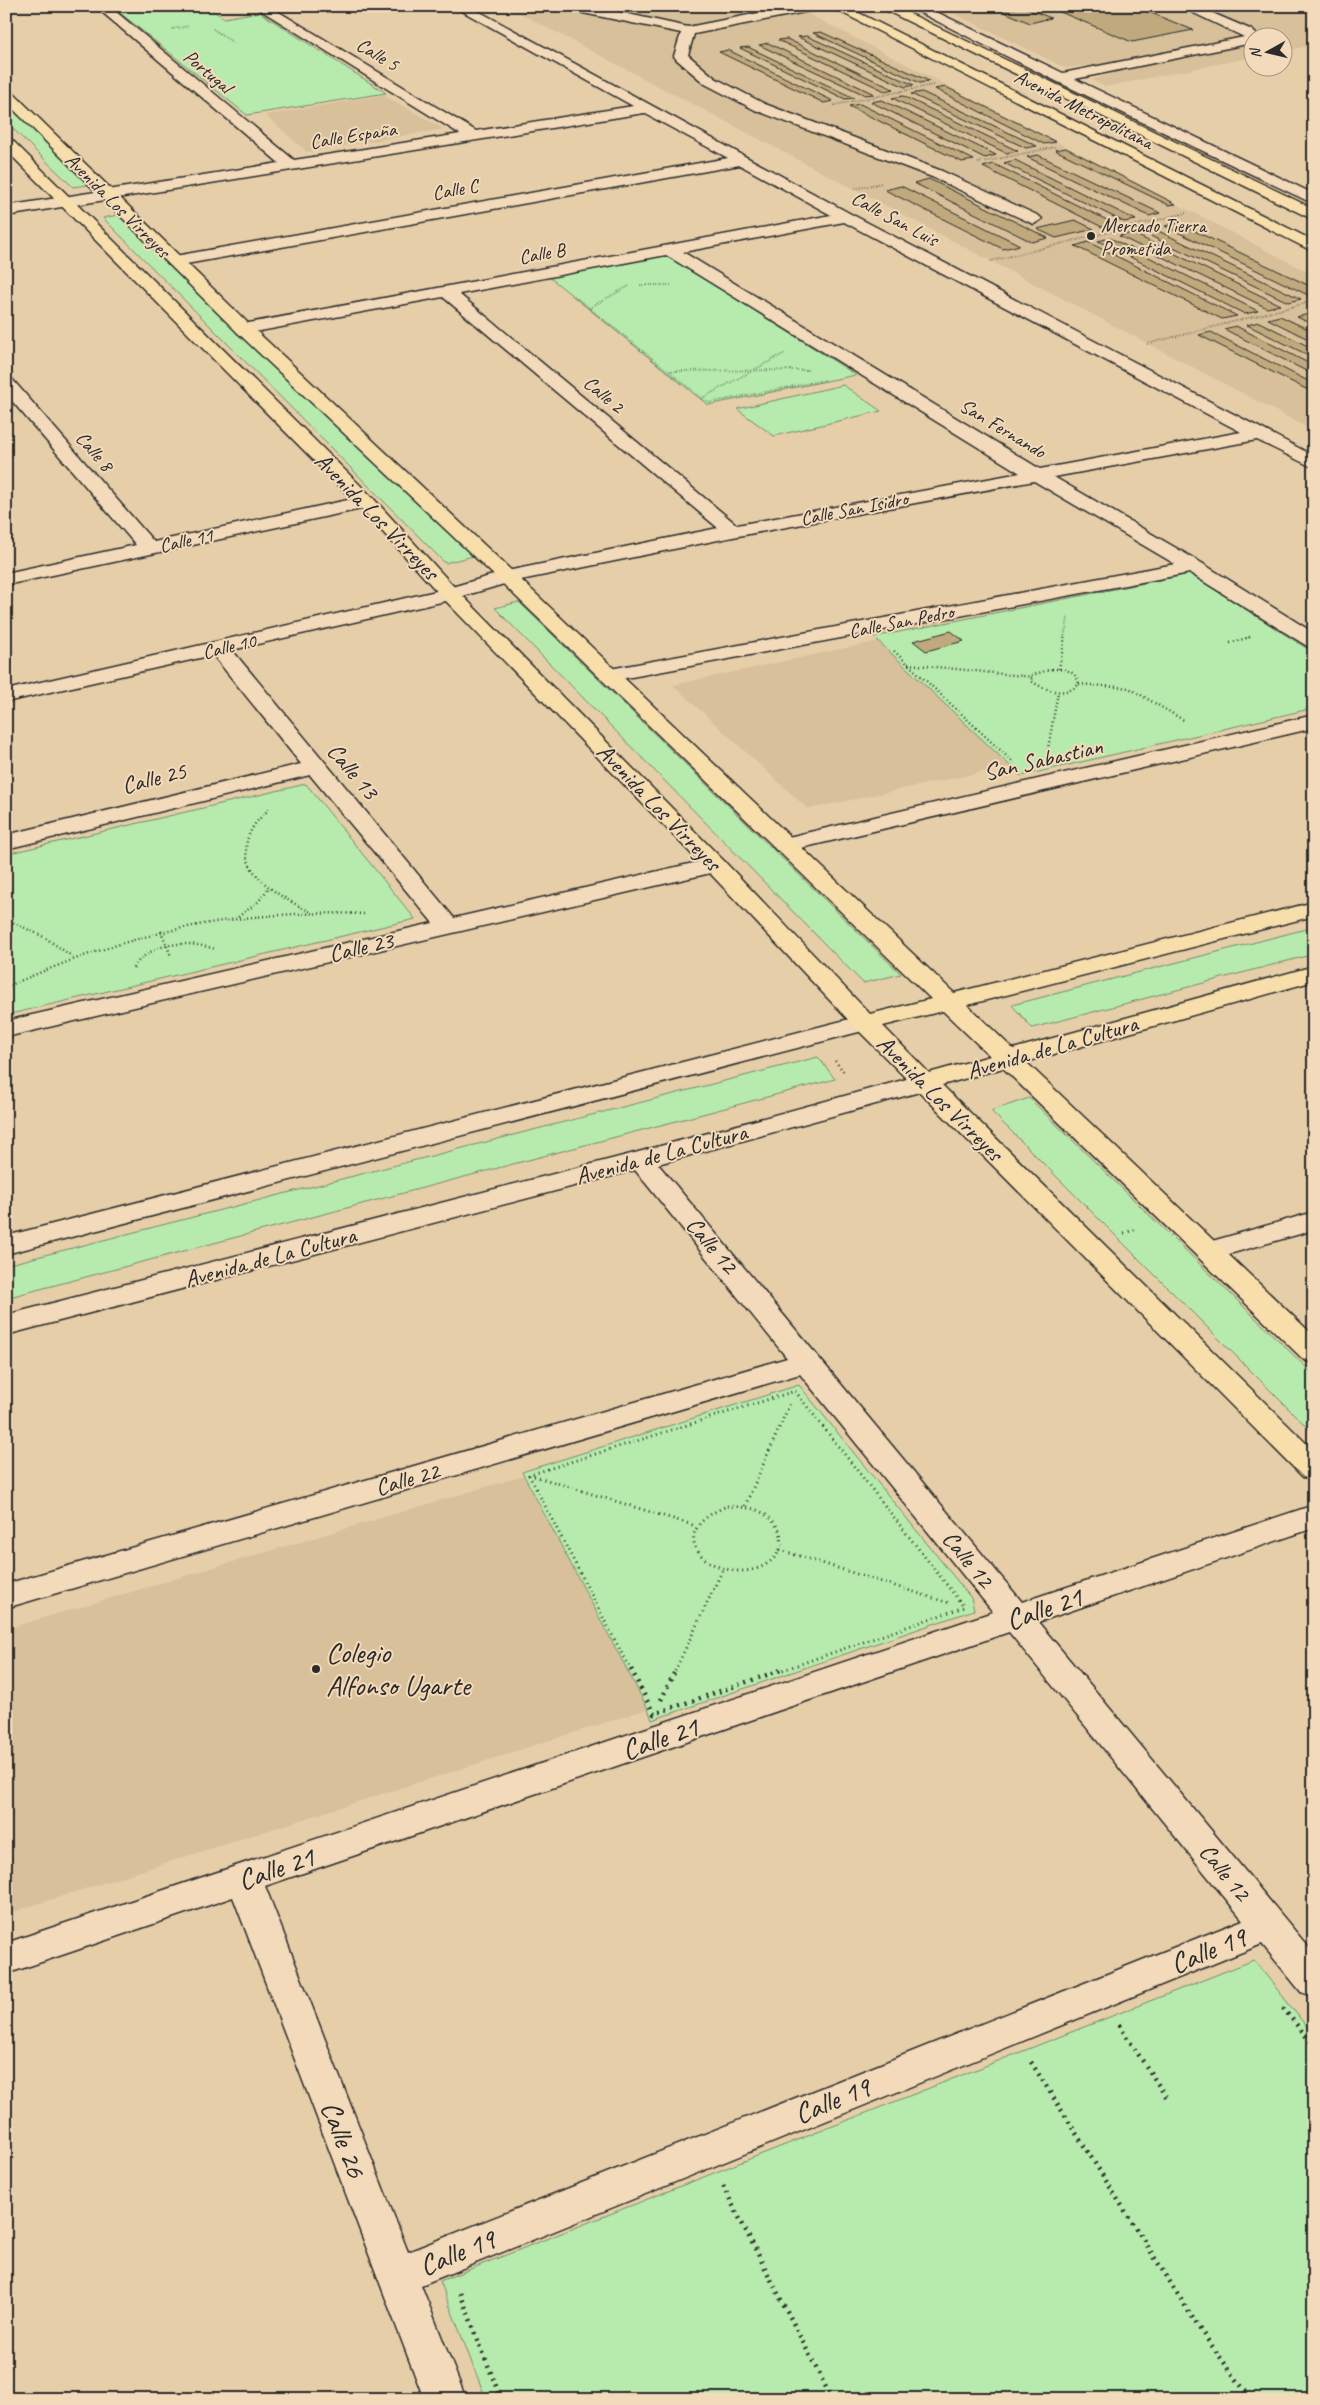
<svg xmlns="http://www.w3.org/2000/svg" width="1320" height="2405" viewBox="0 0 1320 2405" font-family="Caveat,sans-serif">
	<rect width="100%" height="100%" fill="#e6cea9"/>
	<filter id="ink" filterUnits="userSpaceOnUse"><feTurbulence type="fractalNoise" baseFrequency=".02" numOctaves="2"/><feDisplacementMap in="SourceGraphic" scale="10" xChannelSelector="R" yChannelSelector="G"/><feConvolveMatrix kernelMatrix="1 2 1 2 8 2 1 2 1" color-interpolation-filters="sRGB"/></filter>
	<g filter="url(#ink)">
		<g fill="#d7c09a">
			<polygon points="506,6 793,6 1314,275 1314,431"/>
			<polygon points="938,6 1314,6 1314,45 1283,51 1282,38 1252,38 1252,57 1105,87 1092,80 1111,74 1090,65 1066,68"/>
			<polygon points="383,95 444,129 307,152 265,115"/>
			<polygon points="879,641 1012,766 808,809 673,685"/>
			<polygon points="523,1476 648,1709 6,1914 6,1629"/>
		</g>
		<g fill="#b7ebad" stroke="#718b6c">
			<polygon points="161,6 206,6 224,18 259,12 386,93 247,115 119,12"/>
			<polygon points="6,103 93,184 73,187 6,122"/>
			<polygon points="123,214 473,556 445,563 103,218"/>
			<polygon points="659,256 670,257 856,375 708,405 548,276"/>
			<polygon points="843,385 881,411 774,436 737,409"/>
			<polygon points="1190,574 1314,653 1314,708 1021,776 874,637"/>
			<polygon points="519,602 901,974 863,983 495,608"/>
			<polygon points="306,784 415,919 6,1015 6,854"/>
			<polygon points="1314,927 1314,954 1032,1028 1012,1005"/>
			<polygon points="818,1057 835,1079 6,1298 6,1265"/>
			<polygon points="1029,1098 1314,1375 1314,1434 991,1111"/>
			<polygon points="799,1385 971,1598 974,1610 652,1720 648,1709 522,1472"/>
			<polygon points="1254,1960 1314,2036 1314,2399 486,2399 440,2281"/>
		</g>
		<g fill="#c0aa7d" stroke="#2b2b2b">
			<polygon points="1069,6 1134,6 1193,30 1132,42 1053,9"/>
			<polygon points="1023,7 1051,18 1030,23 1002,11"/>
			<polygon points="821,32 929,81 920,83 813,33"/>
			<polygon points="807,36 914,85 905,87 798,37"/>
			<polygon points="787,39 893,89 885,91 778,40"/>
			<polygon points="768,43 874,94 865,95 759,45"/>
			<polygon points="748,47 854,98 845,99 740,48"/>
			<polygon points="728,50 833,101 824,103 719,52"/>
			<polygon points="946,87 1056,142 1044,144 935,89"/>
			<polygon points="922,92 1037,146 1026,148 911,94"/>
			<polygon points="903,96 1018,151 1006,153 892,98"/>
			<polygon points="882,100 996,155 985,158 871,102"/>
			<polygon points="860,104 974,160 962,162 849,106"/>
			<polygon points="1066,148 1176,204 1169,205 1055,150"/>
			<polygon points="1038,155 1160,213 1149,216 1027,157"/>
			<polygon points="1015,160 1136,220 1124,222 1004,163"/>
			<polygon points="994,164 1115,224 1102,227 983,167"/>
			<polygon points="929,179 1048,238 1032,242 914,183"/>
			<polygon points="901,186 1020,245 1003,249 885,190"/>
			<polygon points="1075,220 1094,229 1056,238 1037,229"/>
			<polygon points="1178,223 1314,288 1314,295 1310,296 1165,226"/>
			<polygon points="1152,228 1301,299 1288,302 1140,231"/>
			<polygon points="1132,233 1280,305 1267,308 1119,236"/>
			<polygon points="1110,238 1258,311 1245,314 1098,241"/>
			<polygon points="1088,242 1237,316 1222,319 1075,246"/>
			<polygon points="1309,314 1314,316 1314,325 1297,317"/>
			<polygon points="1280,316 1314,332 1314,342 1268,319"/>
			<polygon points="1259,322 1314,349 1314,358 1247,325"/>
			<polygon points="1236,326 1314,366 1314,375 1224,329"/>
			<polygon points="1211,332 1314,384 1314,393 1199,335"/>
			<polygon points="951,631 964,641 926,651 913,641"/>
		</g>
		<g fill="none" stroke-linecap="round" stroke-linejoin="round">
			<defs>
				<g id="minor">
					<path d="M95,6h14l185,154 166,-26 -206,-128h15l207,125 157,-25 -180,-100h16l382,208 463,242v12l-57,-28 -203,37 146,85 114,71v15l-7,-2 -117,-73 -580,108 -7,-2 -4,-4 4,-4 7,-2 565,-105 -141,-83 -301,56 -222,45 -61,18 -218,50 222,268 261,-60 8,2 4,5 -4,5 -8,2 -709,165v-16l427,-98 -123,-148 -304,74v-14l295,-71 -88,-109 -207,47v-12l439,-101 62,-18 211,-43 -275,-231 -199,37 -6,-1 -2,-4 2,-4 593,-110 -91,-50 -565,101 -6,-2 -2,-3 2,-3 6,-2 553,-98 -84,-45 -638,103v-10l273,-43zM844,222l397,210 -201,37 -357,-217zM666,255l354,218 -283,52 -278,-231z"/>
					<polygon points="575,6 591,6 688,27 794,6 821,6 815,10 694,34 688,55 715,78 765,104 942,171 1039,216 1042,219 1034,224 1029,222 932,177 755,110 705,84 676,59 674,56 681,33 583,13"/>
					<polygon points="907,6 924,6 1063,73 1244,37 1179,6 1196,6 1252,30 1258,36 1252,38 1252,43 1075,79 1314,194 1314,204 1056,81"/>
					<polygon points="6,378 12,379 154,542 366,496 373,498 375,502 373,506 366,508 6,585 6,573 136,545 6,394"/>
					<polygon points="1314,715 1314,728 784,852 776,850 772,845 776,840 784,838"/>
					<polygon points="865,1015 874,1018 878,1023 874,1028 6,1254 6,1236"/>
					<path d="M925,1074l9,2 4,6 -4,6 -276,76 364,438 292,-97v23l-276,94 276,332v43l-13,-5 -39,-48 -841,341 45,114h-42l-191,-502 -227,77v-31l987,-331 -193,-238 -794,234v-24l781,-226 -152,-188 -629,165v-20l625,-161zM1009,1632l234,288 -835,332 -143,-366z"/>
					<polygon points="1314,1212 1314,1230 1208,1260 1198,1257 1194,1251 1198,1245"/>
				</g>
				<g id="major">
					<polygon points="829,6 845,6 1314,241 1314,252"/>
					<polygon points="877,6 894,6 1314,209 1314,220"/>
					<path d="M6,90l5,1 239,234 264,248 440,420 360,-91v14l-347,89 46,44 301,-83v15l-288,81 288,274v27l-10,-3 -301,-292 -61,17 372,366v29l-11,-3 -447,-449 -149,-158 -264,-272 -84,-92 -353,-356v-12l5,1 362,359 84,92 266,270 147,154 61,-15 -431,-418 -262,-248 -232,-231zM943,1011l47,45 -61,17 -46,-47z"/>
				</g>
			</defs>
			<use href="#minor" stroke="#2b2b2b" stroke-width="3"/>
			<use href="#major" stroke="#2b2b2b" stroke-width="3"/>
			<g stroke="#2b2b2b" stroke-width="2" stroke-dasharray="0.5 2" stroke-linecap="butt">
				<polyline points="172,29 189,26"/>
				<polyline points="213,29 234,43"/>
				<polyline points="834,105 933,85"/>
				<polyline points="978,163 1055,147"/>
				<polyline points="853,189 882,183"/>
				<polyline points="991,261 1186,213"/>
				<polyline points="640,285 671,285"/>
				<polyline points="574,296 708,403 825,380"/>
				<polyline points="589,308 629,286"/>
				<polyline points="1147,344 1314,301"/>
				<polyline points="670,371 809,370"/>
				<polyline points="702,398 785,353"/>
				<polyline points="1064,638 1068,618"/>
				<polyline points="1246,638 1251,637"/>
			</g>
			<g stroke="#2b2b2b" stroke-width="2.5" stroke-dasharray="1 3" stroke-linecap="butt">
				<polyline points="1230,643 1250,637"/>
				<polyline points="894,651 1014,763"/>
				<polyline points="908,664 1032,677"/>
				<path d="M1052,669c12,0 24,1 27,15 -14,14 -34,6 -48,-3l1,-6z"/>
				<polyline points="1059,669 1065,637"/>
				<polyline points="1079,684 1129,688 1185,721"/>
				<polyline points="1047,754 1058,692"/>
				<path d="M269,809c-5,6 -12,11 -16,18 -26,42 27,70 58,85"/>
				<polyline points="238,917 258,902 268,889"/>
				<polyline points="6,919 44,937 73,957"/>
				<polyline points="161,931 171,956"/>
				<path d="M133,968c19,-27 52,-28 82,-19"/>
				<path d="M6,987c123,-54 224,-78 358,-73"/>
				<polyline points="835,1061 845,1073"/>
			</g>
			<g stroke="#2b2b2b" stroke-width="3" stroke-dasharray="1 4" stroke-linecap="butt">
				<polyline points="1124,1233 1137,1229"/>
				<polyline points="534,1476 696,1526"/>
				<path d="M727,1506c8,1 19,1 27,3 24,8 40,36 14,54 -39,28 -120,-24 -41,-57z"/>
				<polyline points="745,1506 791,1401"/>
				<polyline points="780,1550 949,1603"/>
				<polyline points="631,1671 529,1475 795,1391 964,1607 780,1671"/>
				<polyline points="675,1671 723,1569"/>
			</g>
			<g stroke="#2b2b2b" stroke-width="4.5" stroke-dasharray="2 5" stroke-linecap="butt">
				<polyline points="631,1669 654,1714 784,1669"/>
				<polyline points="661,1700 676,1669"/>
				<polyline points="1283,2008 1314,2046"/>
				<polyline points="1119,2025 1169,2101"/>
				<polyline points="1031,2062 1201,2331 1251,2399"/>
				<polyline points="723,2186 832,2399"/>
				<polyline points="460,2293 501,2399"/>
				<polyline points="1306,2399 1314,2395"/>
			</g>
			<use href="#minor" fill="#f2daba" fill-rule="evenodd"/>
			<use href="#major" fill="#f8deab" fill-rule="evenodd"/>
		</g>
	</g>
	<g fill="#2b2b2b" stroke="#f2daba" stroke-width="2">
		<circle cx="1091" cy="236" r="5"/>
		<circle cx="316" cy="1669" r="5"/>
	</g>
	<g text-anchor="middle" stroke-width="4" stroke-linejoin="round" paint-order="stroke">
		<g font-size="20" fill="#2b2b2b" stroke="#f2daba">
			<text transform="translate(378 54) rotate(31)" y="7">Calle 5</text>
			<text transform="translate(208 71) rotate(40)" y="7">Portugal</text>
			<text transform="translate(1084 109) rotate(27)" y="7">Avenida Metropolitana</text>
			<text transform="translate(353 135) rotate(-9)" y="7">Calle España</text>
			<text transform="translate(455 189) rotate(-10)" y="7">Calle C</text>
			<text transform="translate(118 205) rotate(45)" y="7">Avenida Los Virreyes</text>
			<text transform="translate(895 218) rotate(28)" y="7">Calle San Luis</text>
			<text transform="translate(542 253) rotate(-10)" y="7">Calle B</text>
			<text transform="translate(604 394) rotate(40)" y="7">Calle 2</text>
			<text transform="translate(1003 428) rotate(31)" y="7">San Fernando</text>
			<text transform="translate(95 451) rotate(49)" y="7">Calle 8</text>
			<text transform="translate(854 508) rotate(-11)" y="7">Calle San Isidro</text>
			<text transform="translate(186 540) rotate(-12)" y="7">Calle 11</text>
			<text transform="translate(901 621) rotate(-11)" y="7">Calle San Pedro</text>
			<text transform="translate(229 646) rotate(-13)" y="7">Calle 10</text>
		</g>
		<g font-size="20" fill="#2b2b2b" stroke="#f2daba" text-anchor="start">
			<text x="1101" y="232">Mercado Tierra<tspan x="1101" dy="23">Prometida</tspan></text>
		</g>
		<g font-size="24" fill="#2b2b2b" stroke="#f2daba">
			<text transform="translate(377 516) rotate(46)" y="8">Avenida Los Virreyes</text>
			<text transform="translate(1043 759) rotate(-13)" y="8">San Sabastian</text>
			<text transform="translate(353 771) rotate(50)" y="8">Calle 13</text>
			<text transform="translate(154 778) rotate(-14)" y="8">Calle 25</text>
			<text transform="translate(659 807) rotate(46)" y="8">Avenida Los Virreyes</text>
			<text transform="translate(361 947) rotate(-13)" y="8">Calle 23</text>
			<text transform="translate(1052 1047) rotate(-16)" y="8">Avenida de La Cultura</text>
			<text transform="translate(940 1098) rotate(45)" y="8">Avenida Los Virreyes</text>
			<text transform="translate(661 1154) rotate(-15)" y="8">Avenida de La Cultura</text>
			<text transform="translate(712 1245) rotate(50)" y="8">Calle 12</text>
			<text transform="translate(270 1257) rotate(-15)" y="8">Avenida de La Cultura</text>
			<text transform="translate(407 1479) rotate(-16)" y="8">Calle 22</text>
			<text transform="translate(968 1559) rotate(51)" y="8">Calle 12</text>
			<text transform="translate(1225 1872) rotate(51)" y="8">Calle 12</text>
		</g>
		<g font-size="29" fill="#2b2b2b" stroke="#f2daba">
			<text transform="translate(1044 1608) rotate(-19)" y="10">Calle 21</text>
			<text transform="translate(660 1738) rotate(-19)" y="10">Calle 21</text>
			<text transform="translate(276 1868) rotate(-19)" y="10">Calle 21</text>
			<text transform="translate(1208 1950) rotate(-22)" y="10">Calle 19</text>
			<text transform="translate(832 2100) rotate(-22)" y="10">Calle 19</text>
			<text transform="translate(344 2139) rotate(69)" y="10">Calle 26</text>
			<text transform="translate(457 2252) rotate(-22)" y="10">Calle 19</text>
		</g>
		<g font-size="29" fill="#2b2b2b" stroke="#f2daba" text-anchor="start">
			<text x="326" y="1662">Colegio<tspan x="326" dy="33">Alfonso Ugarte</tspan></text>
		</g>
	</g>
	<rect width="1320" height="2405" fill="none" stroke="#f2daba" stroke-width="25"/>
	<rect x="12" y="12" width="1295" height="2380" fill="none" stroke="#2b2b2b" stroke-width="2" filter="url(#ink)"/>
	<g transform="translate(1268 52) rotate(262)"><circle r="24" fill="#f2daba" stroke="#a29481"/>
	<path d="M0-4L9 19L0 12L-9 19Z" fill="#2b2b2b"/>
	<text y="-8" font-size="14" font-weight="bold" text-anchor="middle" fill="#2b2b2b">N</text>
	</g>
</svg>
